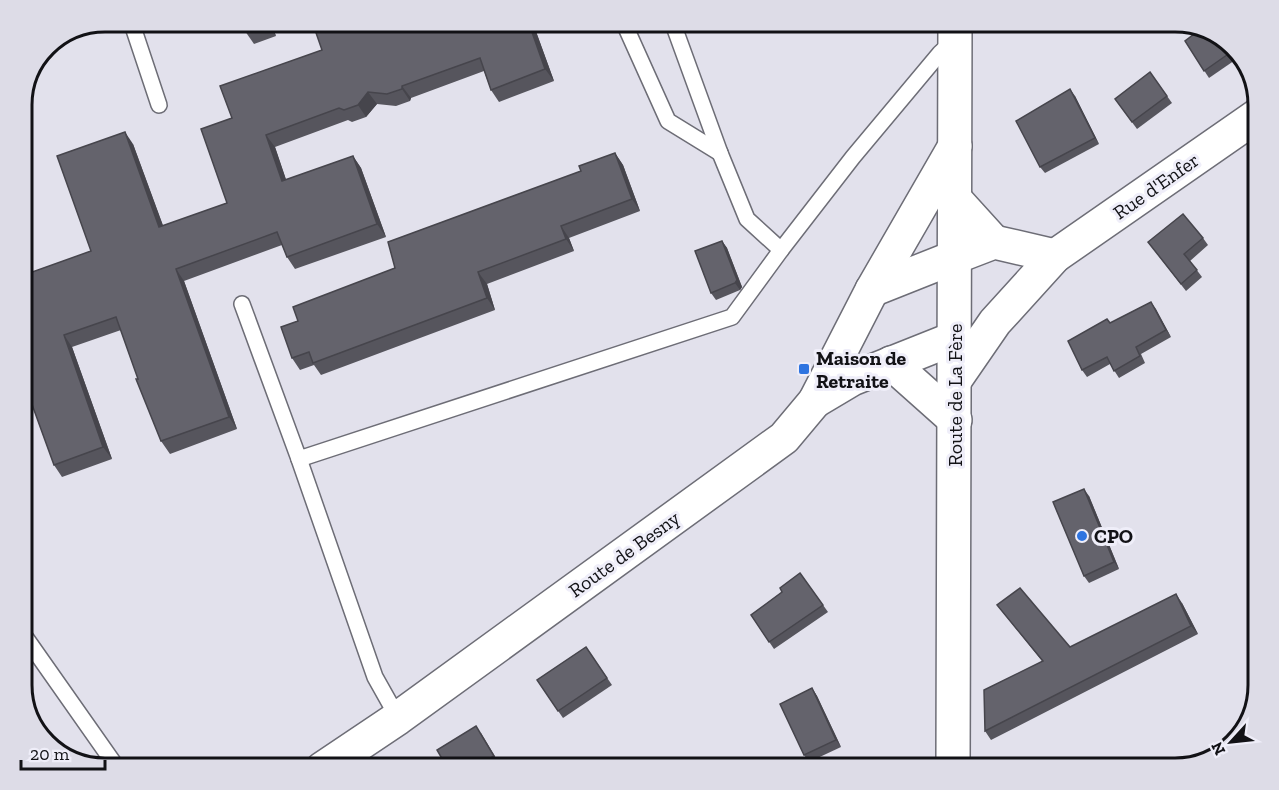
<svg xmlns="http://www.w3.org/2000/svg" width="1279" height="790" viewBox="0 0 1279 790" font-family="'Zilla Slab',serif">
	<rect width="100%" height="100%" fill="#e2e1ec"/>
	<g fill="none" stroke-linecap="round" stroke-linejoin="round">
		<defs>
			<g id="service">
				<polyline points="131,21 159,105"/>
				<polyline points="623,21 668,121 720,153"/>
				<polyline points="672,21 720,153 747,219 781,250 853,157 940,53 953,41"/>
				<polyline points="242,304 299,459 732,317 781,250"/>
				<polyline points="299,459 375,677 398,718"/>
				<polyline points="21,631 118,769"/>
			</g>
			<g id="tertiary">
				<polyline points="955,199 994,242"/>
				<polyline points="955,257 994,242 1055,256"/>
				<polyline points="955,380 995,322 1055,256 1258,115"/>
			</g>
			<g id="secondary">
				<polyline points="872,290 955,257"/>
				<polyline points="891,363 955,420"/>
				<polyline points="815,401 852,379 955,338"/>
				<polyline points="322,769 398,718 784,438 815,401 872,290 955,146"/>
				<polyline points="953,769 955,21"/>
			</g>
		</defs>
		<use href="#service" stroke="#6d6d76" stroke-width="18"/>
		<use href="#tertiary" stroke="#6d6d76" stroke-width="36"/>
		<use href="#secondary" stroke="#6d6d76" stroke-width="36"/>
		<use href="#service" stroke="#fff" stroke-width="15"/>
		<use href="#tertiary" stroke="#fff" stroke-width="33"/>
		<use href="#secondary" stroke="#fff" stroke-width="33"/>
	</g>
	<g fill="#56555d">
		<polygon points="270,21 276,36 254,44 245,31"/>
		<polygon points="383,21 385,28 404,21 499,21 500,23 507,21 531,21 534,26 554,81 499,102 491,90 484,71 411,98 410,101 396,106 377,104 366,117 352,122 348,120 275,147 286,180 353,156 361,168 386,237 295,269 287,257 282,245 184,281 237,429 170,454 161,441 121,330 72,347 112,459 62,477 54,465 21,374 91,251 133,144 163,226 227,203 232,118 322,50"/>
		<polygon points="1217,32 1241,56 1209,78 1185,41"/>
		<polygon points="1150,72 1172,103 1137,129 1115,99"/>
		<polygon points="1075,96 1099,144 1045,173 1040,167"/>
		<polygon points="615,153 623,165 640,211 569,238 574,251 487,284 495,310 321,375 314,365 300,370 292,358 298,321 395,268"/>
		<polygon points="1203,238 1208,245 1190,261 1202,277 1186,291 1148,242"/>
		<polygon points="722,241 727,248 742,287 740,290 716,300 711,293"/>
		<polygon points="1151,302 1171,337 1141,354 1145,363 1119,378 1110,364 1087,377 1082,370 1107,319 1110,323"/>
		<polygon points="1089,496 1119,569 1089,583 1084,576"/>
		<polygon points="800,573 828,612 774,649 751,615 782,592"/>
		<polygon points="1182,603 1198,634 991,740 985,731 1042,661 997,605 1070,647"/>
		<polygon points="586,647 612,685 563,718 537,680"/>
		<polygon points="812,688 817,696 841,747 809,762 804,755"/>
		<polygon points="481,733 499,763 489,769 448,769"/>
	</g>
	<g fill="#46454c">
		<polygon points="266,21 270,21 276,36 267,23"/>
		<polygon points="379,21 383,21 390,41 382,29"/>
		<polygon points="528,21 531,21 534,26 554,81 545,69"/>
		<polygon points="402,86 411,98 410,101 402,89"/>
		<polygon points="1070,89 1075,96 1099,144 1095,138"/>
		<polygon points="368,92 377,104 366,117 358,105"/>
		<polygon points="125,132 133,144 168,239 159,227"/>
		<polygon points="266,135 275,147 291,194 282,181"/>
		<polygon points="615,153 623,165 640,211 632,199"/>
		<polygon points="353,156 361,168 386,237 377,224"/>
		<polygon points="561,226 569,238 574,251 566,239"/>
		<polygon points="722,241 727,248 742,287 740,290 735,283"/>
		<polygon points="176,269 184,281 237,429 229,417"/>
		<polygon points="478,272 487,284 495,310 487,298"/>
		<polygon points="1151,302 1156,309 1171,337 1166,330"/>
		<polygon points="64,335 72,347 112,459 103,447"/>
		<polygon points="1084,489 1089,496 1119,569 1114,562"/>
		<polygon points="1176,594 1182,603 1198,634 1191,626"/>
		<polygon points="812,688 817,696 841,747 836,740"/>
	</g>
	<g fill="#64636c" stroke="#46454c" stroke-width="1.5">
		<polygon points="241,21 266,21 267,23 245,31"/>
		<polygon points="331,21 379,21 382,29 404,21 495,21 496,25 507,21 528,21 545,69 491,90 480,58 402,86 402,89 387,94 368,92 358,105 344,110 339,108 266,135 282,181 353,156 377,224 287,257 277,232 176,269 229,417 161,441 136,379 138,379 116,317 64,335 103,447 54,465 21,374 21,276 91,251 57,156 125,132 159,227 227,203 201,129 232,118 220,86 322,50 314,27"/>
		<polygon points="1202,28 1217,32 1234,50 1204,71 1185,41"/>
		<polygon points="1150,72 1167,96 1132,122 1115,99"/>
		<polygon points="1070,89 1095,138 1040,167 1016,121"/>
		<polygon points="615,153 632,199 561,226 566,239 478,272 487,298 313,363 309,352 292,358 281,327 298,321 293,307 395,268 388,242 581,171 579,166"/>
		<polygon points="1183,214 1203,238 1184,254 1197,270 1181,284 1148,242"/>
		<polygon points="722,241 737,280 735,283 711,293 695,251"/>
		<polygon points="1151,302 1166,330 1136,347 1140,356 1114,371 1107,357 1082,370 1068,341 1107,319 1110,323"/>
		<polygon points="1084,489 1114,562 1084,576 1053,502"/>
		<polygon points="800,573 823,605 769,642 751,615 782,592 780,588"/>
		<polygon points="1020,588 1070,647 1176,594 1191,626 985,731 984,690 1043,661 997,605"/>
		<polygon points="586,647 607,678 558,711 537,680"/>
		<polygon points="812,688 836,740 804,755 780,704"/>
		<polygon points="476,726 494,756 472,769 448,769 437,750"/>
	</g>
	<g fill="#2e74e0" stroke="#efeef9" stroke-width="2">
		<rect x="798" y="363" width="12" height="12" rx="3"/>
		<circle cx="1082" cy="536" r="6"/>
	</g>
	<g text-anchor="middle" stroke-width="6" stroke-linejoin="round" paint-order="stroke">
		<g font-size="20" fill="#121216" stroke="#efeef9">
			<text transform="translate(1156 186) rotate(-35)" y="7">Rue d'Enfer</text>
			<text transform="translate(955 395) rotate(-90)" y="7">Route de La Fère</text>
			<text transform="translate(624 554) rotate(-36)" y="7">Route de Besny</text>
		</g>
		<g font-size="20" font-weight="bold" fill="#121216" stroke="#efeef9" text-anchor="start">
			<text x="816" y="365">Maison de<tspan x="816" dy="23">Retraite</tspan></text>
			<text x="1094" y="543">CPO</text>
		</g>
	</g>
	<path d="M0 0H1279V790H0ZM105 32H1175A73 73 0 0 1 1248 105V685A73 73 0 0 1 1175 758H105A73 73 0 0 1 32 685V105A73 73 0 0 1 105 32Z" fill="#dddce7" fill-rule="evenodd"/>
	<path fill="none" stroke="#121216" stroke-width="3" d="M105 32H1175A73 73 0 0 1 1248 105V685A73 73 0 0 1 1175 758H105A73 73 0 0 1 32 685V105A73 73 0 0 1 105 32Z"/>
	<g transform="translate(1231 742) rotate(243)" stroke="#efeef9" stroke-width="4.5" paint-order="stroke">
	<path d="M0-4.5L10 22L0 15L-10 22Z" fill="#121216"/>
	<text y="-9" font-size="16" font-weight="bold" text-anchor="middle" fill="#121216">N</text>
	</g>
	<path d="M21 760v9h84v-9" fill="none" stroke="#121216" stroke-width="3"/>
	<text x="30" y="760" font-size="18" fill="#121216" stroke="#efeef9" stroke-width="4.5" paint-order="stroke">20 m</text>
</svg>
